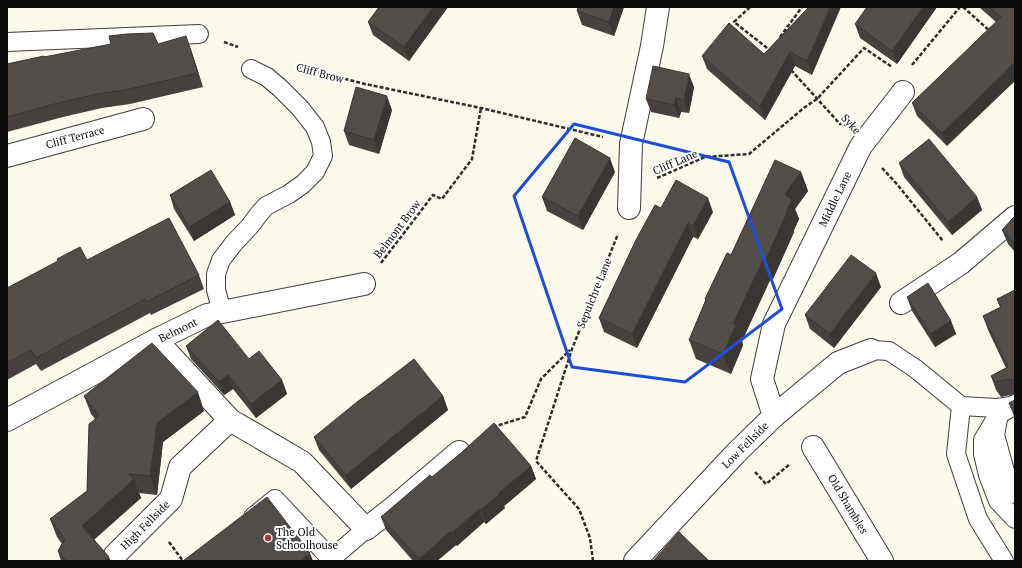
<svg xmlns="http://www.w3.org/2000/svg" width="1022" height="568" viewBox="0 0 1022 568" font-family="'PT Serif',serif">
	<rect width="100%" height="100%" fill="#fcfaec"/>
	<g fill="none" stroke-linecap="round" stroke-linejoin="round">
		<defs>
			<g id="service">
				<polyline points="7,42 199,34"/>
				<polyline points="222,312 216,290 216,274 221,260 234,243 250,226 259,214 266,206 289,194 303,184 315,172 323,156 321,142 315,127 300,108 280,88 267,77 251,69"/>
				<polyline points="871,350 889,351 916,369 961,406 997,408 1011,406 1015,404"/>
				<polyline points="961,406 956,454 978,519 1004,561"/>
				<polyline points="1014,406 998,415 983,440 983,454 988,475 998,501 1015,519"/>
				<polyline points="998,419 995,435 1005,471 1011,488 1015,494"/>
				<polyline points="253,517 275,499 331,559 366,529"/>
			</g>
			<polyline id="pedestrian" points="7,156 143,119"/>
			<g id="minor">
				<polyline points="629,208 631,144 652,46 658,7"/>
				<polyline points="901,303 961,263 1015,217"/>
				<polyline points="156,340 230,420 302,462 366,529 393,508 459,452"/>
				<polyline points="774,416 762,379 774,324 861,146 903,92"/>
				<polyline points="7,420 156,340 207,315 364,284"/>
				<polyline points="813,447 882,561"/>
				<polyline points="115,555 171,499 180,467 230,420"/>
				<polyline points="635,561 736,453 774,416 838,363 871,350"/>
			</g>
		</defs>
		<use href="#service" stroke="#3e3e3e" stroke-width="20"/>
		<use href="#pedestrian" stroke="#3e3e3e" stroke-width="24"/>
		<use href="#minor" stroke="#3e3e3e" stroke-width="24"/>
		<g stroke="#2d2d2d" stroke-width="2.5" stroke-dasharray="4 2" stroke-linecap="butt">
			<polyline points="750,7 734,22 771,51"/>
			<polyline points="963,7 991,32"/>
			<polyline points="780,37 802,7"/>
			<polyline points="224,42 238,47"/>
			<polyline points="912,65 960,7"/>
			<polyline points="298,67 365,84 481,108 603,137"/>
			<polyline points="791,70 841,125"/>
			<polyline points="882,168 896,183 943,241"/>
			<polyline points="657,178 705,157 749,154 805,107 817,99 864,48 892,67"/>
			<polyline points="381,263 433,195 442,199 472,159 481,108"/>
			<polyline points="493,427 525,417 541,379 570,350"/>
			<polyline points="755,472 766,484 790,464"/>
			<polyline points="169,542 183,561"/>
			<polyline points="593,561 590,538 579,509 536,461 572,349 618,234"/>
		</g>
		<use href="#service" stroke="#fff" stroke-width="18"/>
		<use href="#pedestrian" stroke="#fff" stroke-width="22"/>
		<use href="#minor" stroke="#fff" stroke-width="22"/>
	</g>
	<g fill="#47423f">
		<polygon points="448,7 409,61 373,35 368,22"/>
		<polygon points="624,7 614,36 582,25 577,11"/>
		<polygon points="809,7 812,75 795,66 765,120 707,69 702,56 764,54"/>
		<polygon points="937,7 897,64 860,38 855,24"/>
		<polygon points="979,7 1015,7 947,146 917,116 912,103 996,22"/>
		<polygon points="158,44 191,50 203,87 130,104 102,108 63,117 7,132 7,64 44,57"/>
		<polygon points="694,87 689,113 681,112 679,118 651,112 646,99"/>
		<polygon points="392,110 379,154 349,145 344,131"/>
		<polygon points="899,163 977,197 982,210 952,235 904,177"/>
		<polygon points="615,172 583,230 547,211 542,197"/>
		<polygon points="801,172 808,191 795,209 799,219 794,230 794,232 773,279 771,278 742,341 743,345 731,374 696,359 689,340 705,301 705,299 731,255"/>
		<polygon points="170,195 230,202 235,215 194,241 174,209"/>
		<polygon points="661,208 713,212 698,239 693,237 637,348 604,332 599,318"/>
		<polygon points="1015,216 1015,252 1008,244 1002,230"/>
		<polygon points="87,260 199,275 204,289 151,315 150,313 41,371 36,364 7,380 7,288"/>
		<polygon points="881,287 834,348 810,329 805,315"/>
		<polygon points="1015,290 1015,394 1001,397 996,390 991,376 1006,368 988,330 983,316 1000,307 997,299"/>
		<polygon points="907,297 951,321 956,334 935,347 912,311"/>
		<polygon points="186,346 249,359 282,380 287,394 256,418 233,389 224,395 191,359"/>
		<polygon points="375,389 443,396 448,410 351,489 319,450 314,437"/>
		<polygon points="84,396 204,411 163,442 157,495 139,493 141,498 94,540 109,557 110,561 61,561 58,551 62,544 57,537 50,519 87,491 95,419 91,414"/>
		<polygon points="1015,400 1015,419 1009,403"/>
		<polygon points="531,466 536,479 504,506 505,508 486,524 484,522 457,546 456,545 437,561 413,561 386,530 381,517 432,477"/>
	</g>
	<g fill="#393633">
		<polygon points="433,7 448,7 409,61 404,47"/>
		<polygon points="614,7 624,7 614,36 609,22"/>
		<polygon points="830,7 841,7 812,75 807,61"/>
		<polygon points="923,7 937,7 897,64 892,51"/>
		<polygon points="186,36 191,50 203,87 198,73"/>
		<polygon points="790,52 795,66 765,120 760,106"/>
		<polygon points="1015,62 1015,81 947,146 942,133"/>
		<polygon points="689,74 694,87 689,113 684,100"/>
		<polygon points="387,96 392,110 379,154 374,140"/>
		<polygon points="676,98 681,112 679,118 674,105"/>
		<polygon points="610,158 615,172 583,230 578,216"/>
		<polygon points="801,172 808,191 795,209 799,219 794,230 794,232 773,279 766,259 786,212 785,194"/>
		<polygon points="977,197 982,210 952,235 948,222"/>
		<polygon points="708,198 713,212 698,239 693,226"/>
		<polygon points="230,202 235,215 194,241 189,227"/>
		<polygon points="688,223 693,237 637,348 632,334"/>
		<polygon points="764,258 771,278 742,341 743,345 731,374 723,354 733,324"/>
		<polygon points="876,273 881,287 834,348 830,334"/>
		<polygon points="951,321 956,334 935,347 930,334"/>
		<polygon points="228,375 233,389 224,395 219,382"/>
		<polygon points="282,380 287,394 256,418 251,404"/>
		<polygon points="198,392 204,411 163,442 157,495 150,476 157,423"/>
		<polygon points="443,396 448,410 351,489 346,475"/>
		<polygon points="531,466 536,479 504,506 505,508 486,524 481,510 499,493"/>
		<polygon points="134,479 141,498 88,544 82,526"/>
		<polygon points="479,509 484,522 457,546 452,533"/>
		<polygon points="451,531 456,545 437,561 420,561 419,559"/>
		<polygon points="310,553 313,561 300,561"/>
		<polygon points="109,557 110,561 104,561"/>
	</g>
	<g fill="#524d49" stroke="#393633">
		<polygon points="379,7 433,7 404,47 368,22"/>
		<polygon points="578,7 614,7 609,22 577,11"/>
		<polygon points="809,7 830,7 807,61 790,52 760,106 702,56 729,23 764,54"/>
		<polygon points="867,7 923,7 892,51 855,24"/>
		<polygon points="989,7 1015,7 1015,62 942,133 912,103 1001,17"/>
		<polygon points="153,33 158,44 186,36 198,73 125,90 97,94 58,103 7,117 7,64 44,56 44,57 111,44 109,36 127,34"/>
		<polygon points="653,66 689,74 684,100 676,98 674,105 646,99"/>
		<polygon points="356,87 387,96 374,140 344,131"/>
		<polygon points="575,138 610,158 578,216 542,197 556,172"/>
		<polygon points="929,139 977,197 948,222 899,163"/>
		<polygon points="775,160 801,172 785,194 792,200 786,212 787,213 766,259 764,258 733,324 736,325 723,354 689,340 706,300 705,299 727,253 731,255"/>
		<polygon points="211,170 230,202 189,227 170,195"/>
		<polygon points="676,180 708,198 693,226 688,223 632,334 599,318 636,240 655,205 661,208"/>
		<polygon points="1015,216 1015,244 1002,230"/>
		<polygon points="169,218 199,275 146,302 145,299 36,358 31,350 7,363 7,288 58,261 57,259 80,247 87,260"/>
		<polygon points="851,255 876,273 830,334 805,315"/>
		<polygon points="928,283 951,321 930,334 907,297"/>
		<polygon points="1015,290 1015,381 1011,379 995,382 991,376 1008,367 983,316 1001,307 997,299"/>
		<polygon points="218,320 249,359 259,351 282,380 251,404 228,375 219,382 186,346"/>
		<polygon points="152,343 198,392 157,423 150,476 129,474 134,479 82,526 109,557 104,561 66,561 58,551 65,539 50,519 87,491 89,424 99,416 84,396"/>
		<polygon points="414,359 443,396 346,475 314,437 357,402 375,389"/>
		<polygon points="1015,400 1015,415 1009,403"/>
		<polygon points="494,423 531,466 499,493 500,494 481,510 479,509 452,533 451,531 419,559 381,517 430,475 432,477 462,452"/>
		<polygon points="267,497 310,553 300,561 183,561"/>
		<polygon points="679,532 709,561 653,561"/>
	</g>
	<path fill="none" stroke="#1d4ed8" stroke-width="3" stroke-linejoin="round" d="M574,124l155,38 53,147 -97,73 -113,-15 -58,-171z"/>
	<circle fill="#a83639" stroke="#fff" stroke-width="1.5" cx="268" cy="538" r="4"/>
	<g text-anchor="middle" stroke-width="4" stroke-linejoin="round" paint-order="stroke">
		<g font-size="11" fill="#0b0b0b" stroke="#fff">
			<text transform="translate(320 73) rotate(15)" y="4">Cliff Brow</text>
			<text transform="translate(851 124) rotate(47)" y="4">Syke</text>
			<text transform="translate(75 137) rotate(-15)" y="4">Cliff Terrace</text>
			<text transform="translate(675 162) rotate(-23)" y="4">Cliff Lane</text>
			<text transform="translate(835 199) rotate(-64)" y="4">Middle Lane</text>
			<text transform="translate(397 229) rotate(-53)" y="4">Belmont Brow</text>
			<text transform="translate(594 293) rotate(-68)" y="4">Sepulchre Lane</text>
			<text transform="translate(178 330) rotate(-26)" y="4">Belmont</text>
			<text transform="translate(745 445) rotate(-45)" y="4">Low Fellside</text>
			<text transform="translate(848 504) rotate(59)" y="4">Old Shambles</text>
			<text transform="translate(145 525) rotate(-45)" y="4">High Fellside</text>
		</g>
		<g font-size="11" fill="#0b0b0b" stroke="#fff" text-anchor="start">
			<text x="276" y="536">The Old<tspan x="276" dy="13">Schoolhouse</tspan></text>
		</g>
	</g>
	<rect width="1022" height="568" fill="none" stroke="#0b0b0b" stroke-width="16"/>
</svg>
